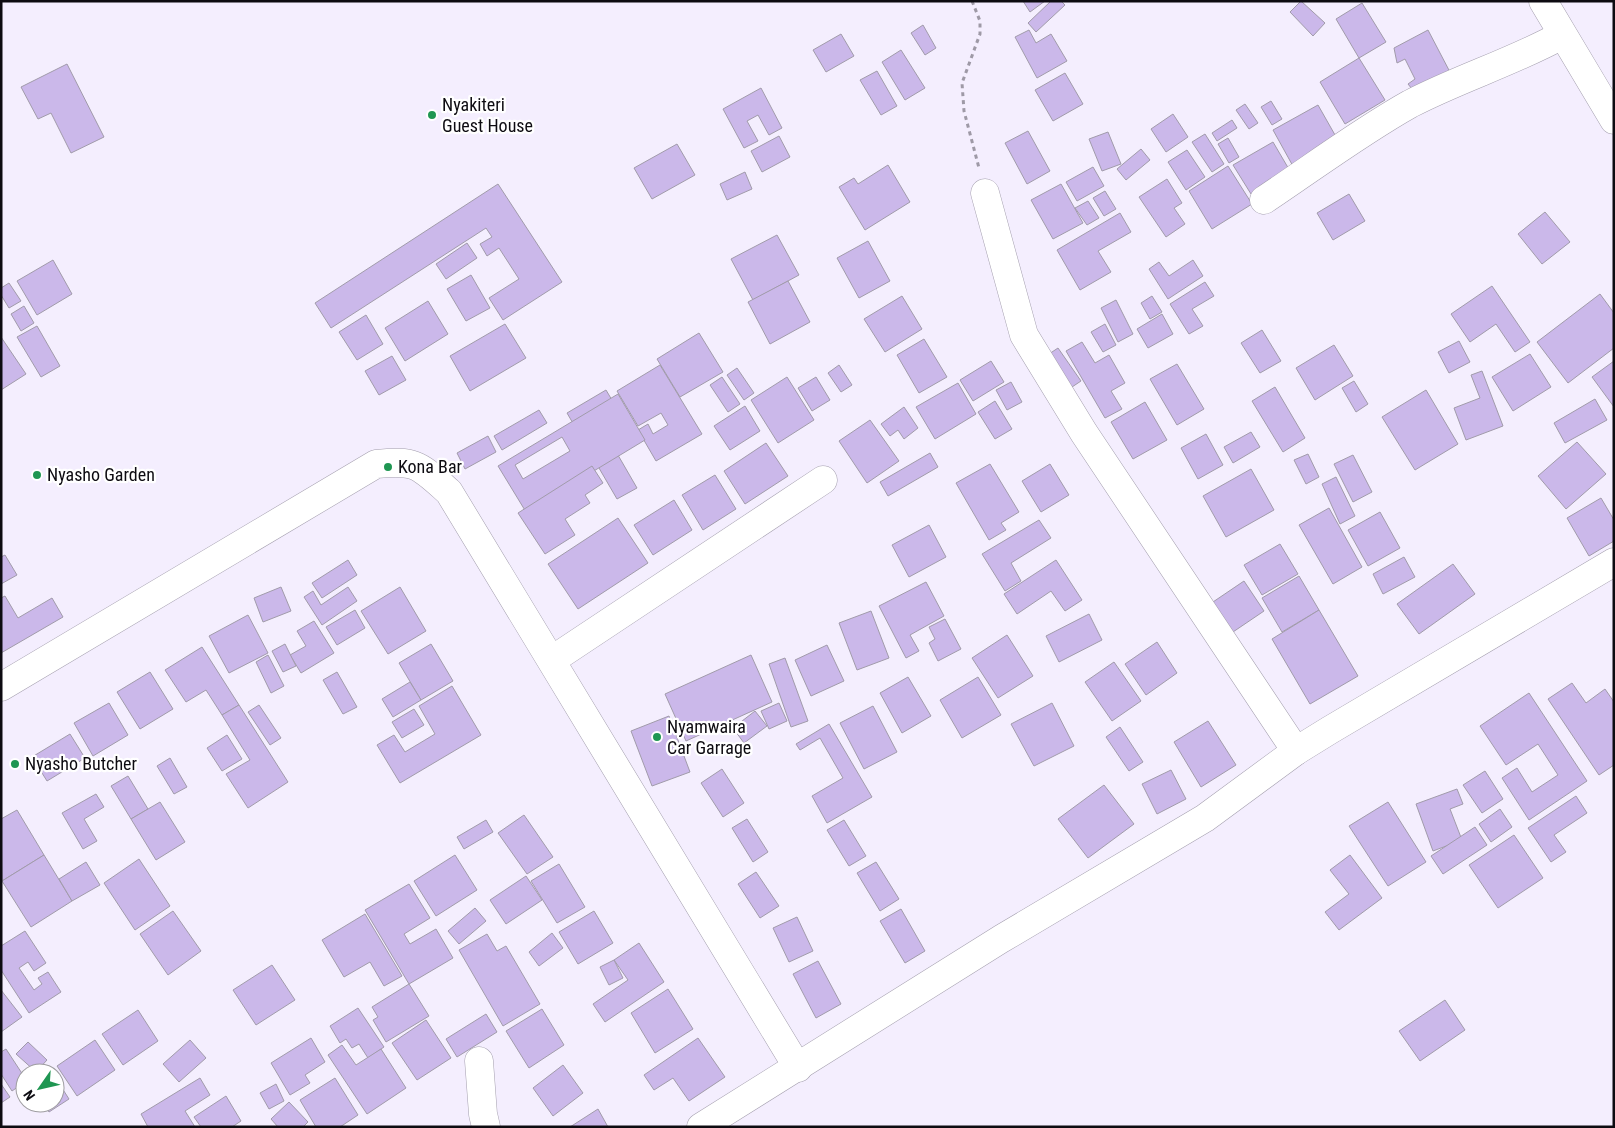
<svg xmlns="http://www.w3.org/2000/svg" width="1615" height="1128" viewBox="0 0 1615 1128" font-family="'Roboto Condensed',sans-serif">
	<rect width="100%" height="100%" fill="#f4eefe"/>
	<g fill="#cbb8ea" stroke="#a19baa" fill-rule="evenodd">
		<polygon points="1023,1 1045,1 1030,12"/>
		<polygon points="1051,1 1061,1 1065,5 1036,32 1028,23"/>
		<polygon points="1301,1 1325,23 1313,36 1290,12"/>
		<polygon points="1362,3 1386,42 1359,58 1336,19"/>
		<polygon points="923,25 936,48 925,55 911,33"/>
		<polygon points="1029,30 1036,43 1051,34 1067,61 1037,78 1015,37"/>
		<polygon points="1428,30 1451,74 1416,94 1408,84 1415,79 1405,59 1397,63 1394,48"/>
		<polygon points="841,34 854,56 826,72 813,50"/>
		<polygon points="901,50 925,88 905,100 882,62"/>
		<polygon points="1359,58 1385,100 1345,124 1320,82"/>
		<polygon points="67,64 104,137 71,153 51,113 38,119 21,87"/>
		<polygon points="877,71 897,106 881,115 860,80"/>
		<polygon points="1065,73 1083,104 1053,121 1035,90"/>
		<polygon points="761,88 782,128 769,135 758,115 747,121 758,141 744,148 723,109"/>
		<polygon points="1271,101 1282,119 1272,125 1261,107"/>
		<polygon points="1245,104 1258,123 1249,129 1236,110"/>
		<polygon points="1318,105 1339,142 1294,168 1273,130"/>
		<polygon points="1173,114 1188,137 1166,152 1151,129"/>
		<polygon points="1232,120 1237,128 1217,141 1212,133"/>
		<polygon points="1028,131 1050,171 1027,184 1005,143"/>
		<polygon points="1108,132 1121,164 1102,171 1089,139"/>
		<polygon points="1205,134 1224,164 1212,172 1192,142"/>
		<polygon points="779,136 790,157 762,172 751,151"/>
		<polygon points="1228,138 1239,157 1229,163 1218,144"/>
		<polygon points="1273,142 1290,171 1251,194 1233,165"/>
		<polygon points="677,144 695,175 652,199 634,168"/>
		<polygon points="1141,149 1150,160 1126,180 1117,169"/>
		<polygon points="1187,150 1205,177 1186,190 1168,162"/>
		<polygon points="888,165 910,202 865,230 839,187 854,178 858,184"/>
		<polygon points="1228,166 1252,204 1212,229 1189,191"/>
		<polygon points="1093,167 1104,186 1077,201 1066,182"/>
		<polygon points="745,172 752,189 727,200 720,184"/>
		<polygon points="1167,179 1182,203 1174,208 1185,224 1166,237 1139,197"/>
		<polygon points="498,184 562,282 503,320 489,298 519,279 499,248 487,256 480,244 492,237 486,228 331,328 315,303"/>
		<polygon points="1061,184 1083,223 1053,239 1031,200"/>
		<polygon points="1105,191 1116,209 1104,216 1093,198"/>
		<polygon points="1349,194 1365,221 1333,240 1317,213"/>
		<polygon points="1088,201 1099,218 1087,225 1075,208"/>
		<polygon points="1545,212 1570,242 1542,264 1518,234"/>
		<polygon points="1120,213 1131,232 1098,251 1111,272 1080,290 1057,250"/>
		<polygon points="777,235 799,275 753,300 731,259"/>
		<polygon points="868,241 890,281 859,298 837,258"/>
		<polygon points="467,243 477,258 446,279 436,264"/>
		<polygon points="53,260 72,294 37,315 17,281"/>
		<polygon points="1193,260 1203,276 1168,299 1149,269 1159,262 1169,276"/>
		<polygon points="471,275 490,308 466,321 447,289"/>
		<polygon points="788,281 810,322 770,344 748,302"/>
		<polygon points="1205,282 1214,296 1192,309 1203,326 1189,334 1170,304"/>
		<polygon points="9,283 21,301 9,308 1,295 1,288"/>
		<polygon points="1492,286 1530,342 1515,352 1496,324 1470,342 1451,314"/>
		<polygon points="1600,294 1614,313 1614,348 1568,383 1537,342"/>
		<polygon points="902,296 922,329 885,352 864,319"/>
		<polygon points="1152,296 1162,312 1150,319 1141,303"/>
		<polygon points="1116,300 1133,334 1118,342 1101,308"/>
		<polygon points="428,301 448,334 405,361 385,328"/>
		<polygon points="24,306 34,323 21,331 11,314"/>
		<polygon points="1162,314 1173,334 1148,348 1137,329"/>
		<polygon points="366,315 383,344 357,360 339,332"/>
		<polygon points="505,324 526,358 470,391 450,356"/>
		<polygon points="1105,324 1116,345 1103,352 1091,332"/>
		<polygon points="37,326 60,366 41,377 17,337"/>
		<polygon points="1262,330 1281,361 1260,373 1241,343"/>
		<polygon points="699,333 723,372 680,397 657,359"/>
		<polygon points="1,337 26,374 1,390"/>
		<polygon points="924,339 947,377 919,393 897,355"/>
		<polygon points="1459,341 1470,362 1449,373 1438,352"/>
		<polygon points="1082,342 1095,363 1109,355 1125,383 1111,391 1122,409 1105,418 1066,351"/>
		<polygon points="1334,345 1353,376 1315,400 1296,368"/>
		<polygon points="1058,348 1081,381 1066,391 1043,358"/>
		<polygon points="1530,354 1551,387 1513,411 1492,377"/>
		<polygon points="392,356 406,380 379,395 365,371"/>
		<polygon points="991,361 1004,382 973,401 960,380"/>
		<polygon points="1614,361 1614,407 1592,377"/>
		<polygon points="1177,364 1204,409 1177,425 1150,379"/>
		<polygon points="660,365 702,434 656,461 638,430 648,424 653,434 668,425 661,413 638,426 617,391"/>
		<polygon points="839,365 852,385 841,392 828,373"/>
		<polygon points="737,368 754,393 744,400 727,375"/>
		<polygon points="1482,371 1503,426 1466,440 1454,408 1480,398 1471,375"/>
		<polygon points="722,377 740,404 728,412 710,385"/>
		<polygon points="787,377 814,420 778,443 751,400"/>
		<polygon points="816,377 830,400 812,411 798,388"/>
		<polygon points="1354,381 1368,404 1356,412 1342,388"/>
		<polygon points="1011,382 1022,402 1007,410 996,390"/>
		<polygon points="958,383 976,414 935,439 916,407"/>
		<polygon points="1275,387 1305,438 1283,452 1252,401"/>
		<polygon points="606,390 631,432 611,443 637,488 617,499 567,413"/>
		<polygon points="1426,390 1458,444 1415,470 1382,417"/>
		<path d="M618,394l27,46 -119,72 -28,-46zM562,437l8,14 -47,28 -8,-14z"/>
		<polygon points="1595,399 1607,420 1565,443 1554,423"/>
		<polygon points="995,401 1012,429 995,439 978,412"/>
		<polygon points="1145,402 1167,440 1133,459 1111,422"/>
		<polygon points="745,406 760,431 730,450 714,426"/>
		<polygon points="904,407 918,428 904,439 898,430 890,436 881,424"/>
		<polygon points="539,410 547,423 502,450 494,436"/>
		<polygon points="870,420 899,461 867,483 839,441"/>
		<polygon points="1251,432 1260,447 1233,463 1224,447"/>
		<polygon points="1206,434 1223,465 1198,479 1181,448"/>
		<polygon points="488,436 496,452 465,469 457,453"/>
		<polygon points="1577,442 1606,474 1566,509 1538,476"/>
		<polygon points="766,443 788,476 745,504 724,471"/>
		<polygon points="930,453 938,467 888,496 880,482"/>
		<polygon points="1308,454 1319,477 1306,484 1294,460"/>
		<polygon points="1353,455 1372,492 1353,502 1334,464"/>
		<polygon points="990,464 1019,512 1001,523 1006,530 989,540 956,483"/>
		<polygon points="1050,464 1069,495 1041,512 1022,481"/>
		<polygon points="592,466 603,483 585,495 590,503 565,519 575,535 545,554 518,513"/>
		<polygon points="1251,469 1274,510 1226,537 1203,496"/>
		<polygon points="715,475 736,509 703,530 682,495"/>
		<polygon points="1336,477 1355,516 1340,524 1322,484"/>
		<polygon points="1601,498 1614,520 1614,541 1589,556 1567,518"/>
		<polygon points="674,500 692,530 653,555 634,525"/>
		<polygon points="1329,508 1362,567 1333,584 1299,525"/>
		<polygon points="1380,512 1400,548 1368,566 1348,530"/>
		<polygon points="618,518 648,563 578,609 548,564"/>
		<polygon points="1039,520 1051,538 1011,563 1021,581 1005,591 982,554"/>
		<polygon points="929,525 946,557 909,577 892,545"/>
		<polygon points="1280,544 1298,574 1262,595 1244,565"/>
		<polygon points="5,555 17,575 1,584 1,557"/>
		<polygon points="1404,557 1415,577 1383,594 1373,574"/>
		<polygon points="348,560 357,575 322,598 312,583"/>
		<polygon points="1056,560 1082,600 1065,611 1051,591 1017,614 1004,594"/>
		<polygon points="1453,564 1475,594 1419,634 1397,604"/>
		<polygon points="1299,576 1319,610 1282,632 1262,598"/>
		<polygon points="1244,581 1264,611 1230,634 1210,604"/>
		<polygon points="926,582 944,616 910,635 919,651 906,658 879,606"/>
		<polygon points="281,587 291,611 263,622 254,598"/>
		<polygon points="348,587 357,601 322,625 304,597 313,591 321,605"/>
		<polygon points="400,587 426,631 388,654 361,611"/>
		<polygon points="5,596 18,618 52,598 63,617 1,653 1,598"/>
		<polygon points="355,610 365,628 337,645 326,627"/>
		<polygon points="1319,610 1358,676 1310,704 1272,639"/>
		<polygon points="871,611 889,658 857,670 839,623"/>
		<polygon points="1089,614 1102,640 1059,662 1046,636"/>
		<polygon points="248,615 268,653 229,673 209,636"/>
		<polygon points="945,619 961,649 938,661 929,643 935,639 929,627"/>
		<polygon points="314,621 334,653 301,673 290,655 306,646 297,631"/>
		<polygon points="1007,635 1033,676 998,698 972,658"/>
		<polygon points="1157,642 1177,673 1146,695 1125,664"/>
		<polygon points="285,644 296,666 283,672 272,651"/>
		<polygon points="431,644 453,681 421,700 399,663"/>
		<polygon points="827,645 844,681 811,696 795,660"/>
		<polygon points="202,647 239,705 222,715 206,690 186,702 165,670"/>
		<polygon points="268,655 284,686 271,693 256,662"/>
		<polygon points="751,655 772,702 686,741 665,694"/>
		<polygon points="785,658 808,721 791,727 769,664"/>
		<polygon points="1114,662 1141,701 1112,721 1085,682"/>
		<polygon points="150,672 173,709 140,729 117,692"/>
		<polygon points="337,672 357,707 343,714 323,680"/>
		<polygon points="908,677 931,716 902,733 880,693"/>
		<polygon points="978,677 1001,715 962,738 940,700"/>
		<polygon points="410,682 421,700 393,717 382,699"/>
		<polygon points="1572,683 1586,703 1605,689 1614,702 1614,765 1599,775 1548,699"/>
		<polygon points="452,686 481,735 400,783 377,745 394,735 405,752 435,734 419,706"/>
		<polygon points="1529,693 1587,781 1529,820 1502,778 1517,768 1532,792 1558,775 1538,744 1506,765 1480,726"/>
		<polygon points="109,703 128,735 93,756 74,723"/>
		<polygon points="779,703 787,721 769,729 761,711"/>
		<polygon points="1052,703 1074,746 1034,766 1011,724"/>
		<polygon points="239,705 288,782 248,808 226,774 250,760 222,715"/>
		<polygon points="259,705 281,738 270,745 248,712"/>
		<polygon points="873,706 897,752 864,769 840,723"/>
		<polygon points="414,709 424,725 402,738 392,722"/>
		<polygon points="755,711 767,726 744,743 733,728"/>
		<polygon points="669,716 690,772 652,786 631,731"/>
		<polygon points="1208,721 1236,765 1201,787 1174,742"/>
		<polygon points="829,724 872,797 827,823 812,796 843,778 820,738 800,750 796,744"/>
		<polygon points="1120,727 1143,762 1129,771 1106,737"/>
		<polygon points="70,734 85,758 47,781 32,757"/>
		<polygon points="227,735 242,759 222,771 207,748"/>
		<polygon points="170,758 187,787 174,794 157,766"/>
		<polygon points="722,769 744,803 723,817 701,783"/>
		<polygon points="1171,770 1186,799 1157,814 1142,784"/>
		<polygon points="1485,771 1503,799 1482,813 1463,785"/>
		<polygon points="128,776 148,809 131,819 111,786"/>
		<polygon points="1104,785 1134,824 1088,858 1058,819"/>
		<polygon points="1457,789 1463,804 1450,809 1462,840 1433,851 1416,804"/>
		<polygon points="96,794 104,807 84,819 97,841 83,849 62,813"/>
		<polygon points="1576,796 1587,813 1554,835 1566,852 1551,862 1528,828"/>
		<polygon points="160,802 185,842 156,860 131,819"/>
		<polygon points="1388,802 1426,862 1388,886 1349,826"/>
		<polygon points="1500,809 1512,827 1491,842 1479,824"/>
		<polygon points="17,810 44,855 2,881 1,819"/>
		<polygon points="524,815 553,857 527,874 498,833"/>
		<polygon points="747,819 768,852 753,862 732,828"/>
		<polygon points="486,820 493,832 464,849 457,837"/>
		<polygon points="844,820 866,856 849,866 827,830"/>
		<polygon points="1475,827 1487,845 1443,874 1431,856"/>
		<polygon points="1514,835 1543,878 1498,908 1469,865"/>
		<polygon points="44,855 72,901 31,927 2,881"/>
		<polygon points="455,855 477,890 436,916 414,881"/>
		<polygon points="1350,855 1382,898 1339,930 1325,912 1349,894 1330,870"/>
		<polygon points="139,859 170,906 135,930 104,883"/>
		<polygon points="86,862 100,885 72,901 59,879"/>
		<polygon points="876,862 899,899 880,911 857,873"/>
		<polygon points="559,864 585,907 557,923 531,881"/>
		<polygon points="756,872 779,906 760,918 738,884"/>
		<polygon points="526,876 542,900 506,924 490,900"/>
		<polygon points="409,884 430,918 404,934 410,944 436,929 453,958 409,984 365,910"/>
		<polygon points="475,908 486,921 459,944 448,931"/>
		<polygon points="901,909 925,951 905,963 880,921"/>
		<polygon points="173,911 201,951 168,975 140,934"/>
		<polygon points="594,911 613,943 578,964 559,932"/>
		<polygon points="365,914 402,976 384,986 370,962 344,977 322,940"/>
		<polygon points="797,917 813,951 789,962 773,928"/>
		<polygon points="25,931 46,963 34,971 28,962 19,968 34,990 42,984 38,978 48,972 61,992 29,1013 1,970 1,946"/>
		<polygon points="552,933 563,948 539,966 529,952"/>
		<polygon points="487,934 497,951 506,946 540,1004 503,1026 459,950"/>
		<polygon points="639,943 664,982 605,1022 593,1004 628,980 614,960"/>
		<polygon points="614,960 623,978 609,985 600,967"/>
		<polygon points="818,961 841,1004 816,1018 793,974"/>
		<polygon points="272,965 295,1000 256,1025 233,990"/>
		<polygon points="409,984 429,1016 386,1042 373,1020 378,1017 372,1007"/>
		<polygon points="668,989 693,1029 655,1053 631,1013"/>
		<polygon points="1,990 22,1017 1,1032"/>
		<polygon points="1445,1000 1465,1030 1420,1061 1399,1031"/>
		<polygon points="358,1008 384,1047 368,1058 359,1044 352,1048 346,1039 340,1043 330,1026"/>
		<polygon points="542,1009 564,1045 529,1068 506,1031"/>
		<polygon points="138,1010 158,1041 123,1065 102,1034"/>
		<polygon points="486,1014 497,1032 457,1057 446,1039"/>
		<polygon points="426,1020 451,1058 417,1080 392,1043"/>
		<polygon points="311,1038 325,1062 305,1075 310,1083 290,1095 271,1063"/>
		<polygon points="698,1038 725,1077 689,1101 673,1078 654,1090 644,1075"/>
		<polygon points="95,1040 115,1070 77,1096 57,1066"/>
		<polygon points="190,1040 206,1058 179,1082 163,1064"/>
		<polygon points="28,1042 47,1060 36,1072 16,1054"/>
		<polygon points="342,1045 356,1065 381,1049 406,1088 367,1114 328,1055"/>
		<polygon points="6,1049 25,1078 25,1082 12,1091 1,1074 1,1052"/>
		<polygon points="563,1065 583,1093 553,1116 533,1088"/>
		<polygon points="55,1077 69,1099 49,1112 43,1103 55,1103"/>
		<polygon points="200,1078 210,1095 185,1111 195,1127 148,1127 141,1114"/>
		<polygon points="335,1078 358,1115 340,1127 316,1127 300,1100"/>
		<polygon points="1,1084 10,1097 1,1103"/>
		<polygon points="276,1084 284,1101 269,1109 260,1093"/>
		<polygon points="226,1096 241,1121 232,1127 201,1127 194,1117"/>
		<polygon points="289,1102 308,1122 303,1127 278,1127 271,1119"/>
		<polygon points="598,1109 608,1127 570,1127"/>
	</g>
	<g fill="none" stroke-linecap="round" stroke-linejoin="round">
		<defs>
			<g id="street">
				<polyline points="1543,1 1614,120"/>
				<polyline points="985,193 1024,335 1084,433 1296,751"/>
				<path d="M1264,200c48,-32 96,-68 146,-96 50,-26 103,-42 152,-69"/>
				<polyline points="552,660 823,480"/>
				<path d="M1,687l375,-223c41,-4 43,1 73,28l349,576"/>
				<polyline points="479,1061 483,1114 486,1127"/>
				<polyline points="701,1127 1001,939 1205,818 1296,751 1330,730 1614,562"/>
			</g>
		</defs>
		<use href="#street" stroke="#a49fae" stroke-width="29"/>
		<polyline stroke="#9e99a6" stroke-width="3" stroke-dasharray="4 4" stroke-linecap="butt" points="972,1 980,21 980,34 962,83 964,111 979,168"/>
		<use href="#street" stroke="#fff" stroke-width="28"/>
	</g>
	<g fill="#1f9652" stroke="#fff" stroke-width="2">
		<circle cx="432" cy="115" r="5"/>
		<circle cx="388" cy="467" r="5"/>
		<circle cx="37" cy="475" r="5"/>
		<circle cx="657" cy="737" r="5"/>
		<circle cx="15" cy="764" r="5"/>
	</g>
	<g text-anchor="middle" stroke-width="4.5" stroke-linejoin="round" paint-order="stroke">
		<g font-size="18" fill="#0d0b11" stroke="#fff" text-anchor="start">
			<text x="442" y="111">Nyakiteri<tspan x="442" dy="21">Guest House</tspan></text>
			<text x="398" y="473">Kona Bar</text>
			<text x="47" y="481">Nyasho Garden</text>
			<text x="667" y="733">Nyamwaira<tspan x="667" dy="21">Car Garrage</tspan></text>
			<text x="25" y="770">Nyasho Butcher</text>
		</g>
	</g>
	<rect width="1615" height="1128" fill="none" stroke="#0d0b11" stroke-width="5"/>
	<g transform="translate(40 1088) rotate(236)"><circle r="24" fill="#ffffff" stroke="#9e9da0"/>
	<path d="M0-4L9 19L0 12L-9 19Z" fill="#1f9652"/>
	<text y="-8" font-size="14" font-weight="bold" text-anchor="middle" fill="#0d0b11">N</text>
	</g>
</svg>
